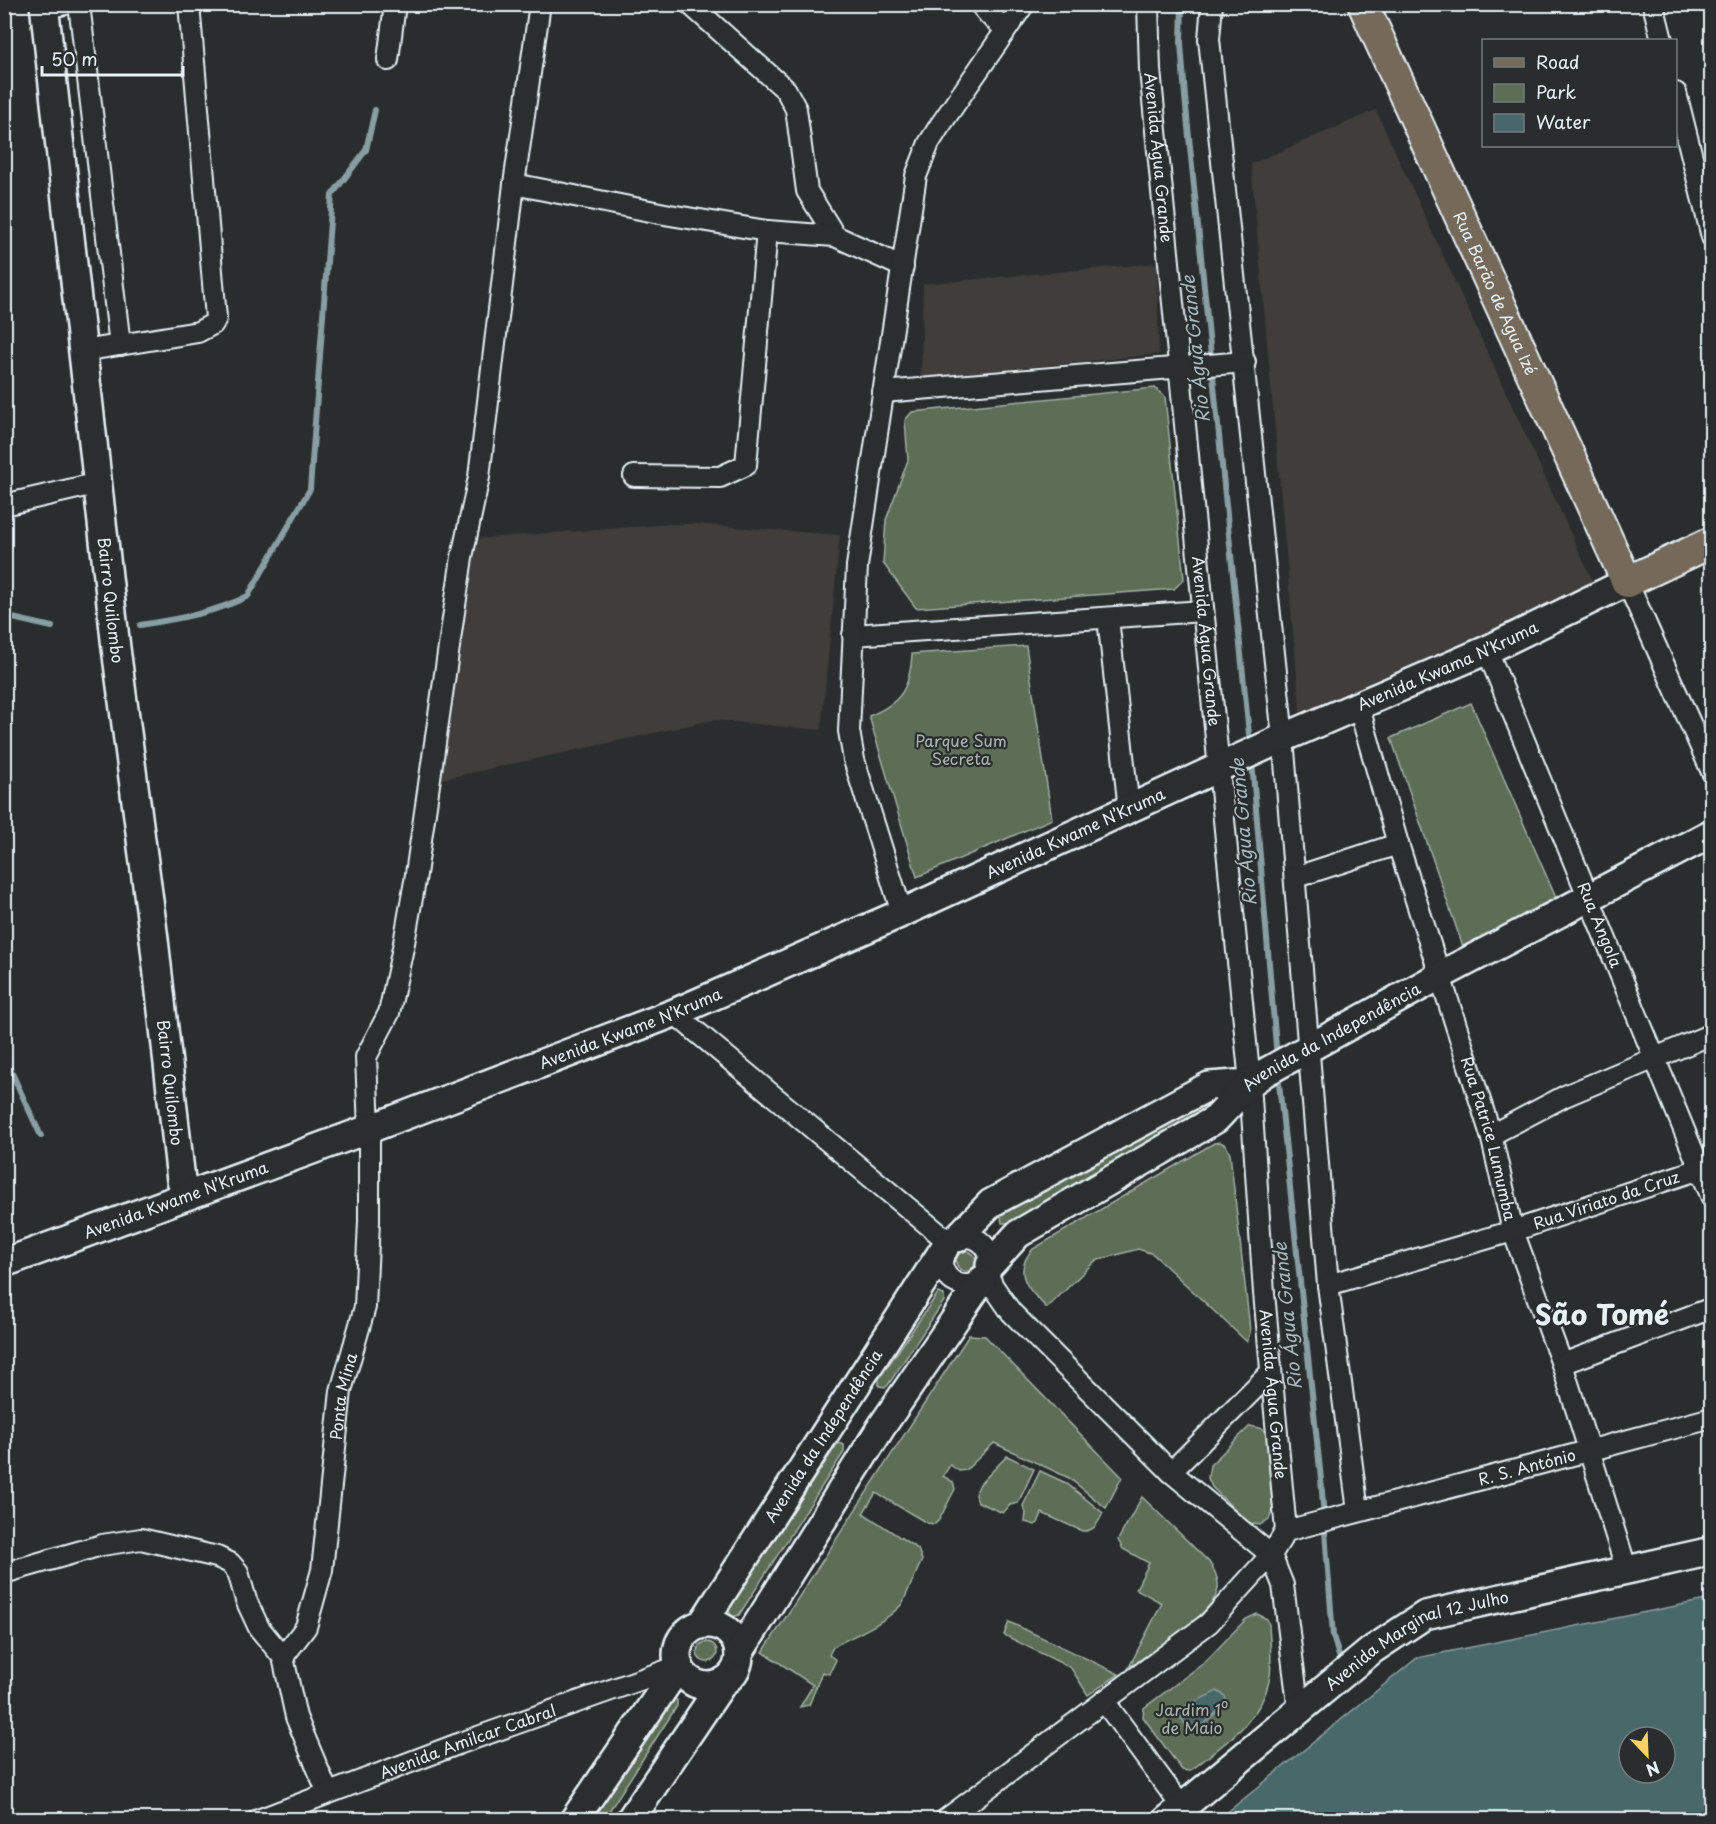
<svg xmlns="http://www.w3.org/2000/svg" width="1716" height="1824" viewBox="0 0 1716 1824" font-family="'Playpen Sans',sans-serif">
	<rect width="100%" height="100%" fill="#2a2d2e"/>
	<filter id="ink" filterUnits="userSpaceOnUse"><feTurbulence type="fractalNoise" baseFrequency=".0167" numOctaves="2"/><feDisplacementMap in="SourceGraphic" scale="12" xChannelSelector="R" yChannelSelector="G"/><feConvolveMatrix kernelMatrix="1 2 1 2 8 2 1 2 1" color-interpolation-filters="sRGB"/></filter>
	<g filter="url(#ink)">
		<g fill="#3f3d3a">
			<polygon points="1376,110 1595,586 1301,720 1251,164"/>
			<polygon points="1157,263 1159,354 921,378 923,284"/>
			<polygon points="672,524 696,524 840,535 821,730 713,720 439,780 472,539"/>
		</g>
		<g fill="#5d6d56" stroke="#a2afa7" stroke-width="1.5">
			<polygon points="1155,388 1165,397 1184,579 1174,589 916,608 883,563 886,520 908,460 905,420 912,412"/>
			<path d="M1026,646l26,173 -135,58 -48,-161c32,-13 41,-28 43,-62z"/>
			<polygon points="1471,703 1556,898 1464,950 1391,738"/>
			<polygon points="1203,1101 1210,1102 1212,1105 1209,1111 1009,1223 1002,1223 1001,1216 1003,1214"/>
			<path d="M1220,1142l6,3 4,9 19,166 1,13 -3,9 -94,-88 -15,-5 -43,12 -48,47c-18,-18 -36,-35 -14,-59l181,-106z"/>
			<circle cx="966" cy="1261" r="10"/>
			<polygon points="938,1293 944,1295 944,1301 888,1385 886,1387 879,1386 879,1379"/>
			<path d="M969,1335l16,1 137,141 -16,31 -37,-30 -75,-35 -28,27 -7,1 -9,-6 -7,11 10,6 2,7 -16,31 -4,4 -8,-1 -51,-30 -13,20 55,36 4,11 -20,44c-18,20 -46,30 -69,43l-4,8 7,5 -7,14 -7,-2 -13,33 -9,2 13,-22 -50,-33z"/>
			<polygon points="1250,1426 1263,1429 1267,1437 1273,1511 1269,1519 1260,1525 1248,1523 1212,1487 1208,1478 1210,1465"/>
			<polygon points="838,1443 844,1445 844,1452 739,1615 732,1617 730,1615 729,1608"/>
			<polygon points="1007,1456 1034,1469 1018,1503 1010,1505 1003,1513 978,1502 975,1495 980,1484"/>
			<path d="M1040,1471l26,12 37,30c-5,9 -8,19 -21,18l-40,-18 -4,10 -3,2 -10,-3 1,-9 -3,-7z"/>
			<path d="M1142,1497l67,65c5,8 10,16 9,26 -2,25 -68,65 -89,79l33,-64 -26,-14 13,-26 -26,-14 -5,-9z"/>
			<path d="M1257,1614l10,5 2,6c1,18 4,39 0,56 -8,40 -46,63 -75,87l-5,3 -7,-1 -39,-53 1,-9 61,-46 41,-43z"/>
			<polygon points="1009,1622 1119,1674 1088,1695 1071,1668 1004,1635"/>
			<circle cx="707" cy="1652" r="10"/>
			<polygon points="671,1698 677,1700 677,1706 604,1819 590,1820"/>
		</g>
		<g fill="#48676b" stroke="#889ea3" stroke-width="1.5" fill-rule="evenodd">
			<path d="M1711,1599v220h-492l198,-161zM1629,1737h36v36h-36z"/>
			<polygon points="1217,1691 1225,1696 1226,1701 1223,1706 1200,1728 1188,1728 1181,1718 1184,1707"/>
		</g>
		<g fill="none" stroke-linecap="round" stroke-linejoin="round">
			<g stroke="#889ea3" stroke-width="6">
				<polyline points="1182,4 1181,43 1185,97 1250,744"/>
				<polyline points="4,616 52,627"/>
				<path d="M140,625c36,-6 75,-12 108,-29l62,-107 22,-294 34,-45 9,-40"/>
				<polyline points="1252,761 1277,1058"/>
				<polyline points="4,1056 41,1136"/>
				<polyline points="1278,1074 1321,1479 1333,1636 1339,1656"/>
			</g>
			<defs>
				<g id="street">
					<polyline points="79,4 120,345"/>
					<polyline points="690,4 786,90 796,109 807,191 835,236"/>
					<polyline points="980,4 989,15 1006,29"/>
					<path id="s1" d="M1148,4l2,66 100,1013 14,210 22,238"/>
					<polyline points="1212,4 1209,39 1283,738 1328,1285 1358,1511"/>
					<polyline points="1653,4 1662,40"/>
					<polyline points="44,8 66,4"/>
					<polyline points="388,60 395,4"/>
					<polyline points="1676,93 1712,237"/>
					<polyline points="514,184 670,215 767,231 835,236 903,267"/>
					<polyline points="83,351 198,332 213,324 216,318 189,4"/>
					<polyline points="883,392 1245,362"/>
					<polyline points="634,476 720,477 746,465 767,231"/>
					<polyline points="4,505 99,483"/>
					<polyline points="1627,582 1712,772"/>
					<polyline points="1108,618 1129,810"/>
					<polyline points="853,635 1203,611"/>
					<path id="s2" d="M1487,650l225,548"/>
					<path id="s3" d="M1358,704l40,140 93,291 22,96 49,133 65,207"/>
					<polyline points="1296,877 1398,844"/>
					<polyline points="902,913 854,760 849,731 857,566 916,176 929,143 939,127 1024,4"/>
					<polyline points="674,1013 950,1243"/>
					<polyline points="1491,1135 1565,1096 1712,1034"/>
					<circle cx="966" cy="1261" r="24"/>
					<polyline points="987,1273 993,1286 1011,1312 1171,1472 1271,1555 1283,1585 1299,1712"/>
					<path id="s4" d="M1328,1285l185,-54 199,-66"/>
					<polyline points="1562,1364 1712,1308"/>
					<polyline points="1171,1472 1271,1372"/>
					<polyline points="4,1573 102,1545 141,1539 217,1557 230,1563 238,1572 246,1600 259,1628 283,1657 296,1717 328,1793"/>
					<path id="s5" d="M283,1657l23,-30 16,-57 19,-179 24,-84 4,-86v-92l-3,-72 23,-44 15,-70 11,-62 47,-324 17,-80 35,-293 26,-180"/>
					<polyline points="1104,1701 1182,1807"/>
					<path id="s6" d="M258,1820l200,-76 221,-78"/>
					<path id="s7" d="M945,1820l264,-197 62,-68 15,-24 426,-113"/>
				</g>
				<g id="secondary">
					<path id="s8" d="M44,4l72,644 38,291 27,241 5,15"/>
					<polyline points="957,1238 991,1203 1209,1086 1250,1083"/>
					<path id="s9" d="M4,1263l365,-134 305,-116 228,-100 381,-175 204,-88 140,-68"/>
					<path id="s10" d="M990,1265l28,-31 198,-115 34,-36 14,-10 177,-98 271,-142"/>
					<path id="s11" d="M702,1624l242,-375"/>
					<circle cx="708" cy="1655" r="31"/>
					<polyline points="739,1653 882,1426 982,1280"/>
					<polyline points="574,1820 679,1666"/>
					<polyline points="630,1820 724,1681"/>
					<path id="s12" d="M1167,1820l205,-170 53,-35 287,-64"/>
				</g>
				<g id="primary">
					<path id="s13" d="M1363,4l264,578 85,-40"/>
				</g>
			</defs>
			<use href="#street" stroke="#e8f1f8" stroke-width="24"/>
			<use href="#secondary" stroke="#e8f1f8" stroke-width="32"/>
			<use href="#primary" stroke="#e8f1f8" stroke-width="34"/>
			<use href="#street" stroke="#2a2d2e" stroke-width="20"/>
			<use href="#secondary" stroke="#2a2d2e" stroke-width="27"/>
			<use href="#primary" stroke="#746a5a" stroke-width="30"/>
		</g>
	</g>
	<g text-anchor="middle" stroke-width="4.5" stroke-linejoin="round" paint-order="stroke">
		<g font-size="16" fill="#e8f1f8" stroke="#2a2d2e">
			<text dy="6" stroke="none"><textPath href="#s1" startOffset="154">Avenida Água Grande</textPath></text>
			<text dy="6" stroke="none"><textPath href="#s13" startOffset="318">Rua Barão de Agua Izé</textPath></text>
			<text dy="6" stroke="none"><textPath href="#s8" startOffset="600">Bairro Quilombo</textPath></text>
			<text dy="6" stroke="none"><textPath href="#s1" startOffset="640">Avenida Água Grande</textPath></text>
			<text dy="6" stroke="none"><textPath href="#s9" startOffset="1563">Avenida Kwama N’Kruma</textPath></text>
			<text dy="6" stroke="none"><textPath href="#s9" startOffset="1155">Avenida Kwame N’Kruma</textPath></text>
			<text dy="6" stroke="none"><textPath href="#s2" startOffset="297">Rua Angola</textPath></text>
			<text dy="6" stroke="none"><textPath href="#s9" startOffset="669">Avenida Kwame N’Kruma</textPath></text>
			<text dy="6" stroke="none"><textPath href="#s10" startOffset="414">Avenida da Independência</textPath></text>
			<text dy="6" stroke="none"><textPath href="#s8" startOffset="1086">Bairro Quilombo</textPath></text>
			<text dy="6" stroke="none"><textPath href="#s3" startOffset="454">Rua Patrice Lumumba</textPath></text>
			<text dy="6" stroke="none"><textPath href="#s9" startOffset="183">Avenida Kwame N’Kruma</textPath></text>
			<text dy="6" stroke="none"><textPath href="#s4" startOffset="291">Rua Viriato da Cruz</textPath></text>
			<text dy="6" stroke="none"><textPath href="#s1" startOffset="1396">Avenida Água Grande</textPath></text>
			<text dy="6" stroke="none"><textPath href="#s5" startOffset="272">Ponta Mina</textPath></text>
			<text dy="6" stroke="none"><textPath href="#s11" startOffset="224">Avenida da Independência</textPath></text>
			<text dy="6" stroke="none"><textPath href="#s7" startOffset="699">R. S. António</textPath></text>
			<text dy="6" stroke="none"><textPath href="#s12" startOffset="312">Avenida Marginal 12 Julho</textPath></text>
			<text dy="6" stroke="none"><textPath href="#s6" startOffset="224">Avenida Amilcar Cabral</textPath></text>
		</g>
		<g font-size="16" fill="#a9b6af" stroke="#2a2d2e">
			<text x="961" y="747">Parque Sum<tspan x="961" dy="18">Secreta</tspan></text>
			<text x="1192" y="1716">Jardim 1º<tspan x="1192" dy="18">de Maio</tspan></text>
		</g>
		<g font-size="18" font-style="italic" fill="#a8bac0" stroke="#2a2d2e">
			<text transform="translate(1196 349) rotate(-96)" y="6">Rio Água Grande</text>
			<text transform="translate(1244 832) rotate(-95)" y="6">Rio Água Grande</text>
			<text transform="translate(1288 1316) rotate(-96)" y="6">Rio Água Grande</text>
		</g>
		<g font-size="28" font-weight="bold" fill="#e8f1f8" stroke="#2a2d2e">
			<text x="1602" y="1325">São Tomé</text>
		</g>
	</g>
	<rect width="1716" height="1824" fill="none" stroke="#2a2d2e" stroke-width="24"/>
	<rect x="12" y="12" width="1692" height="1800" fill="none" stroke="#e8f1f8" stroke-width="2" filter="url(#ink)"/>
	<rect x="1482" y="39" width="195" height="108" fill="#2a2d2e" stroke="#767b7f" stroke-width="1.5"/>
	<rect x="1494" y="58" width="30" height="9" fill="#746a5a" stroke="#767b7f" stroke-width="1.5"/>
	<text x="1536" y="69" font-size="18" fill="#e8f1f8">Road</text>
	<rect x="1494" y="84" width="30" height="18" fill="#5d6d56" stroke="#767b7f" stroke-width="1.5"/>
	<text x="1536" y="99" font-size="18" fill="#e8f1f8">Park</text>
	<rect x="1494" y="114" width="30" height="18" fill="#48676b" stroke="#767b7f" stroke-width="1.5"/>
	<text x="1536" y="129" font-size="18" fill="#e8f1f8">Water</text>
	<g transform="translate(1647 1755) rotate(157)"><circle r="28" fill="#2a2d2e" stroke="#767b7f" stroke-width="1.5"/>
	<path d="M0-4.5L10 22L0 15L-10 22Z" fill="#ffd166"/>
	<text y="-9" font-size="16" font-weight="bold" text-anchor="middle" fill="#e8f1f8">N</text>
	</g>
	<path d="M42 66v9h141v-9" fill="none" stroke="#e8f1f8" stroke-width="3"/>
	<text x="51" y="66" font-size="18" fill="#e8f1f8" stroke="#2a2d2e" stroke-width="4.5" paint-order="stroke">50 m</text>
</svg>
